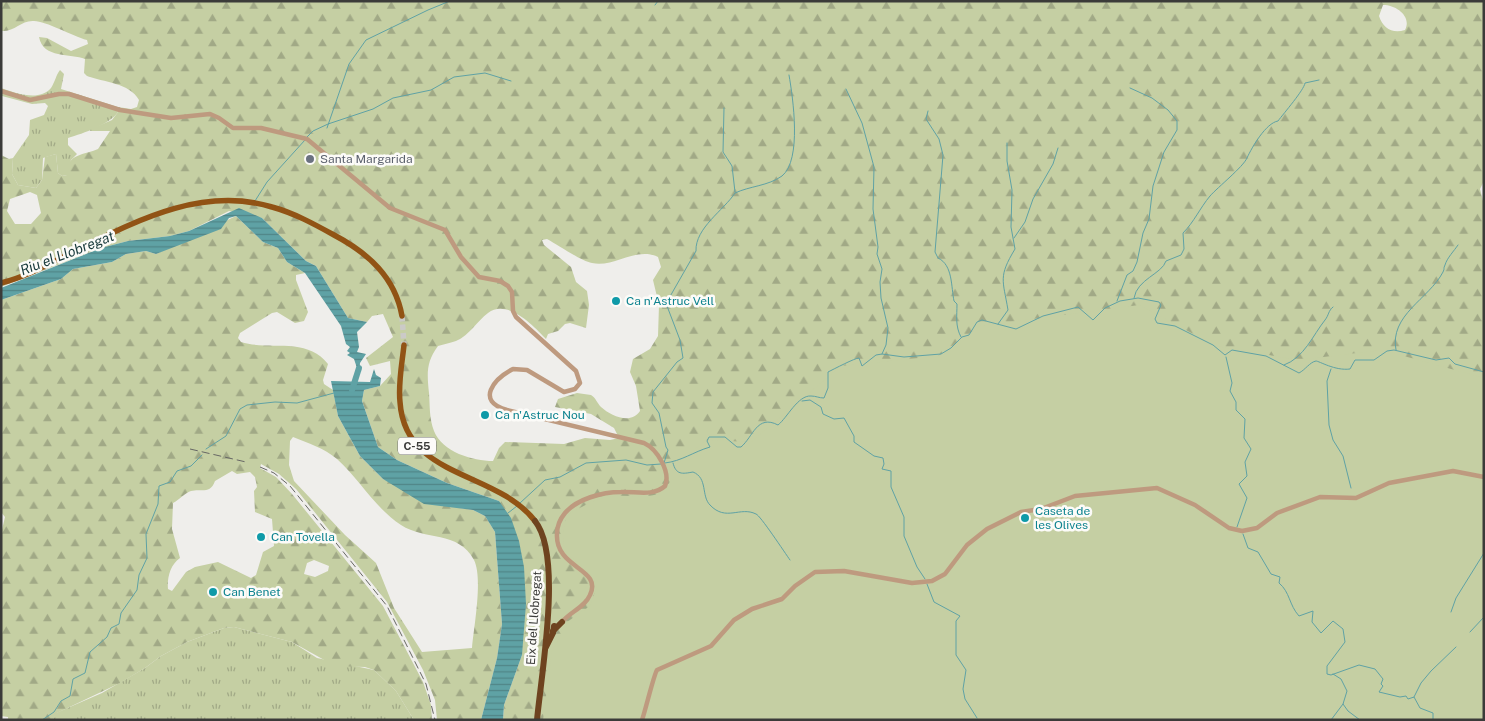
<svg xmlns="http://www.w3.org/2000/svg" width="1485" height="721" viewBox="0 0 1485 721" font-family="'Public Sans',sans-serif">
	<defs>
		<pattern id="grass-tufts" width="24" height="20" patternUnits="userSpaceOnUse" patternTransform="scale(1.25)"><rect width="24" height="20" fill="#c5cfa3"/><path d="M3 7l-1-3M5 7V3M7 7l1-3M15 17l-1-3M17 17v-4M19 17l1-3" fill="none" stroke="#a1a986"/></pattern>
		<pattern id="forest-firs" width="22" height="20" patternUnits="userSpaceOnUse" patternTransform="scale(1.25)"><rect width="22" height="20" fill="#c5cfa3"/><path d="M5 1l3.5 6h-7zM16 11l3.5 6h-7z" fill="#a1a986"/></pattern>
		<pattern id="water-rules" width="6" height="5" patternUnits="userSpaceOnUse" patternTransform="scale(1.25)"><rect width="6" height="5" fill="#5fa2a5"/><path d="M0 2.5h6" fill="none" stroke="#508587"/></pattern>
	</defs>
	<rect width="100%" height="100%" fill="#efeeeb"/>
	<g fill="url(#grass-tufts)">
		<path d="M60,70l4,4 -3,15 57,18 6,5h-6c-9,13 -34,21 -50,26v7l9,9 -6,6 -4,15 -5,1 -4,-3 -2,-19 -13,4 -1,22 -6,8 -18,-3 -6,-11 1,-16 16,-23 1,-15 14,-5 4,-9 -3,-3 -13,1 -30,-8 -1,-8c15,5 38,14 50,0 4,-6 5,-13 9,-18z"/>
		<polygon points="234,627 292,642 317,658 374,670 396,691 414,720 53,720 56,713 102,693 145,668 161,656 187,642 224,628"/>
	</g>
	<g fill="url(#forest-firs)" fill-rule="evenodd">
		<path d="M1,1h1483v180l-4,8 4,16v515h-981l1,-15 18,-50v-21l-23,-133 -52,-18 -50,-23 -19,-13 -16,-46 2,-11 16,-4 11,-12 -1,-13 -20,5 -4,-8 27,-21 -10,-23 -11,2 -5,6 -19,-4 -32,-52 -10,-5 -44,-43 -33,-7 -40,20 -19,5 -42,5 -27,7 -100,39v-132l8,4 4,-1 -1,16 6,11 18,3 6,-8 3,-23 11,-3 2,19 4,3 5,-1c-2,-21 17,-20 31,-26l12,-18h-20l1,-2 21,-9 6,-8h5l-5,-5 13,2 6,-2 2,-7c-9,-17 -36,-18 -52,-24l-3,-3 1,-14c-14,-6 -42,0 -46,-22l8,1 24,13 17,-7 -1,-4c-15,-4 -41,-19 -53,-19 -13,-1 -19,11 -33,10zM1383,5c14,0 29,12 22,25 -13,4 -22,-2 -26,-14zM30,192l7,3 4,18 -10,11h-16l-8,-13 3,-12zM547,239c11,6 34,22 45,24 22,5 45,-17 66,-6l3,10 -8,13 6,25 -1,31 -8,13 -17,10 -3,13 6,14 4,25c-9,14 -29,5 -39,-4 -4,-4 -5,-9 -10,-12l-14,-2 -19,6 -3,8 36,7 23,14 5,10 -9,2 -25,-2 -21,6 -59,-2 -6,6 -6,13c-20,0 -51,-9 -59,-30 -5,-13 -4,-25 -5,-38 -2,-19 -3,-31 9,-47 6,-2 13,-3 18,-5 14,-6 21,-20 32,-28 19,-15 46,13 58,26l2,-5 10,-3 7,-7 5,-1 16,5 3,-23 -2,-14 -11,-9 -5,-15 -27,-22 -2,-5z"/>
		<path d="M236,216l27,26 15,6 9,14 18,11 -9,2v5l12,32 -4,9 -9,2 -18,-11 -5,1 -32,20 -2,5 3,4c28,9 66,-6 87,22l-5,16 1,4 9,6 5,26 22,40 23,23 77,29 13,2 12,6 10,16 7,92 -5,34 -16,62h-44l-2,-20 -12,-30 -36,-68 -91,-113 -17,-15 -18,-10 -1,4 16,9 16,17 91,112 40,76 8,23 1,15h-18l-18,-29 -22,-21 -9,-3 -30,-1 -43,-24 -58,-15 -10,1 -37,14 -26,14 -16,12 -25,15 -63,30 -4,7h-45v-3l-7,-1v-182l4,-17 -4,-5v-212l60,-21 12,-10 39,-7 14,-8 20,-3 10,3zM293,437c15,6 31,11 44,22 23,21 38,49 64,66 24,16 57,5 73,35 9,18 0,66 -2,88l-50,4 -28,-44 -18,-45 -31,-28 -51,-54 -5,-16 1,-24zM232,471l5,3 13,-2 5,5 2,10 -3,4 1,21 17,7 2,27 -11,6 -7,23 -5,3 -33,-16 -23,5 -9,5 -14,19 -4,-2c-1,-11 2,-24 12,-31l-8,-29 1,-26c6,-3 13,-11 18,-12 10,-3 19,4 24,-10zM314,560l15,6 -1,5 -13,6 -11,-3 3,-11z"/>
	</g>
	<path fill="#c5cfa3" d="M1139,305l77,41 82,14 84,-10 102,28v342h-941l9,-69 15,-29 23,-16 7,-20c-16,-35 -44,-19 -30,-71 15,-8 31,-18 48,-19 18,-1 35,3 51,-5l4,-10v-11l36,-30 45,2 90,-76 97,-10 42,-30z"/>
	<g fill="url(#water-rules)">
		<polygon points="239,208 262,218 306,261 316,266 348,318 367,322 357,332 359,347 357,352 366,354 360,363 359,375 356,375 357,368 354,359 347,355 350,353 347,351 350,347 346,344 341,326 305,273 287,262 278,248 263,242 236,216 229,218 221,229 156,254 146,251 126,254 112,262 73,269 61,279 1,300 1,288 101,248 128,241 170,236 189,231"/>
		<polygon points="374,369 376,375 381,378 380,386 364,390 362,401 378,447 397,460 447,483 499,501 511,518 519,541 524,567 526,604 522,655 504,705 503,720 481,720 497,658 502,624 495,532 485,516 473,510 424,504 383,479 360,456 338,416 331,381 370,382"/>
	</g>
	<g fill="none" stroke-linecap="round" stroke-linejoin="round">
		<g stroke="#5fa2a5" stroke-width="1">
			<polyline points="655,5 658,1"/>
			<polyline points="846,89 862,123 874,167 873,209 878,247 877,254 882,269 880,282 881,298 888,328 886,345 882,354"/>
			<polyline points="724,108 723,152 732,166 735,192"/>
			<path d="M928,111l-2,8 13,20 4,16 -8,97 3,6c15,7 13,29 16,43l3,3c0,12 -2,22 4,33"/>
			<polyline points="327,128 349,64 366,40 428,10 450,1"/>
			<polyline points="307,137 313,131 328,124 373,109 393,98 431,90 454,77 485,73 511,81"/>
			<polyline points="255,201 267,182 305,140"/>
			<polyline points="1014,238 1025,222 1033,199 1053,164 1058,148"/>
			<path d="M1134,298c3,-19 28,-24 32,-37l15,-6 3,-6 -1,-16c11,-11 17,-25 27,-37 8,-9 33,-29 37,-38 5,-11 19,-35 31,-37 6,-8 26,-31 27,-38l14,-3"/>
			<polyline points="1117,301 1127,275 1133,271 1137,262 1143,233 1149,219 1153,186 1164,152 1177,130 1177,121 1168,110 1152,98 1130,88"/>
			<path d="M998,324l10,-14c-5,-30 -10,-33 7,-61l-4,-22 1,-37 -5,-29v-18"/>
			<path d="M1396,350c-7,-35 33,-51 47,-78 2,-4 0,-3 2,-7 2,-7 9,-14 13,-20"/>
			<polyline points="1226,357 1232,383 1230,391 1236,402 1236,410 1245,419 1244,438 1251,449 1245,462 1247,476 1239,484 1247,498 1237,527"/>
			<path d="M1284,365c20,-7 29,-30 41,-45 4,-5 3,-9 8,-13"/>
			<polyline points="1331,369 1327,381 1329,425 1333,440 1343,456 1351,488"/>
			<polyline points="802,401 810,400 821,407 823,414 834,419 844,418 854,436 854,442 874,456 883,458 884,464 882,469 891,471 891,487 904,517 904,536 917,567 925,579"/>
			<polyline points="206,449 226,436 240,409 247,405 275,402 297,403 334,393"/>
			<path d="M664,463l4,-13 -2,-3 -7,-34 -7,-10 1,-11 24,-30 6,-4 -3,-18 -13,-34 1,-6 28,-49c-1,-23 28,-41 39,-58 15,-7 33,-7 47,-17 20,-16 11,-78 7,-101"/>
			<path d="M665,463c17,-2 28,-11 45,-16l-3,-6 2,-4h16l12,10h4c12,-10 16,-33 37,-22 9,-7 20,-30 33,-29 5,0 8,2 13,2l4,-10v-16c6,-3 27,-14 31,-14l3,8 14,-11 6,-1 22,3 37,-3 10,-6 11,-11 7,-2 8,-13 5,-2 34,9 27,-13 35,-9 15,13 12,-12 15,-7 18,-3 21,4 2,3 -6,14 2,4 18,3 38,19 12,10 7,-5 34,6 33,17c6,-3 11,-11 17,-12 3,0 19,10 34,8l5,-9h19l13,-9 7,-1 42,10 13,-2 6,6 29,8"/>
			<path d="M673,463c3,12 9,11 20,9 15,6 8,24 17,33 16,17 30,1 46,9 4,1 29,39 34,46"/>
			<polyline points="520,503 545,480 560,477 586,463 626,460 647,465 661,464"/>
			<polyline points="508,513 517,506"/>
			<path d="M1243,534l5,14 10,4 13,22 9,3 -1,6c11,9 10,22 20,33l14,-5 -1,11 9,11 12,-12 10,8 2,13 -18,24v8l4,1 28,-10 16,4 8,10 -2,5 2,2 -4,6 21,5 6,-1 2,3 6,-2 6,11 13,5v7"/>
			<polyline points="927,584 934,602 960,616 956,621 956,655 966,670 963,689 965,699 977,718"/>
			<polyline points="1451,612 1456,598 1484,553"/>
			<polyline points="1470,632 1484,617"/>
			<polyline points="1333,674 1341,679 1347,691 1343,704 1348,711 1360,720"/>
			<polyline points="1414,697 1421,683 1431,671 1456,647"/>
			<polyline points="42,720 54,712 61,701 70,696 73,679 85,673 90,652 107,637 111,628 119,624 121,613 137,590 139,575 147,558 146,534 158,504 159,486 170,482 177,471 191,466 202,455"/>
			<polyline points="1331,720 1343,704"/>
		</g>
		<polyline stroke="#5fa2a5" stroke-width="6" points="352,390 359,368"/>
		<polyline stroke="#cbcac7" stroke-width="5.5" stroke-dasharray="5.5 3" stroke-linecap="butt" points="402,316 404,345"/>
		<g stroke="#be9a7f" stroke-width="4.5">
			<path d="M1,91l29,9 29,-6h10l51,16 51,8 39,-4 9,4 14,10h28l46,11 83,69 55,22 16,27 18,20 21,4 8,5 4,6 1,19 3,6 60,54 4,12 -5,6 -11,3 -37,-22 -14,-1c-19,10 -38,32 -6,41l137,33c13,6 27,29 21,43 -12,11 -30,5 -44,6 -19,0 -44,7 -56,21 -5,6 -8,14 -8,21 -2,35 46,34 33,61 -5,12 -20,17 -28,27"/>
			<path d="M642,720c3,-8 12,-46 15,-50l54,-24 23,-26 18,-11 30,-10 13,-13 20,-14 29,-1 68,12 20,-2 13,-7 22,-29 20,-16 34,-17 20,-3 34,-13 82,-8 38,17 34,23 13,3 15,-3 20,-15 43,-16 36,1 33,-15 64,-12 31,6"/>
		</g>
		<g stroke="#915315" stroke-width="5.5">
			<path d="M1,283c28,-7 51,-21 76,-33 61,-30 126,-64 195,-43 22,6 42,17 62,28 34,18 61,42 68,81"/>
			<path d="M404,345c-2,19 -6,38 -4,57 5,77 96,68 135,119"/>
		</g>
		<g stroke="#6e431f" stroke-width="6">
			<path d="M535,521c28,35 6,154 2,199"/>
			<polyline points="553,631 562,622"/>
			<polyline points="546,647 553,633 554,626"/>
		</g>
		<g stroke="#676765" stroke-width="1" stroke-dasharray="8 4" stroke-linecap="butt">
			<polyline points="190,449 246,462"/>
			<polyline points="260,467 274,473 290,486 387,606 426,684 435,720"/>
		</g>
	</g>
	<circle fill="#6b7280" stroke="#fcfbf8" stroke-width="2" cx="310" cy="159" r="5"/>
	<g fill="#0f9aa8" stroke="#fcfbf8" stroke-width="2">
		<circle cx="616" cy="301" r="5"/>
		<circle cx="485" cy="415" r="5"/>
		<circle cx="1025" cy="518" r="5"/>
		<circle cx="261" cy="537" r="5"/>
		<circle cx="213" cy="592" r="5"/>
	</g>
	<g text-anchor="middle" stroke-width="5" stroke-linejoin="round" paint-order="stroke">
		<rect fill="#fcfbf8" stroke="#757572" stroke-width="1" x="398" y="437.5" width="38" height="17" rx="4"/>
		<g font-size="11" font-weight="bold" fill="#3b3b39">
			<text x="417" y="450">C-55</text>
		</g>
		<g font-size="12" fill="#5b616d" stroke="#fcfbf8" text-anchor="start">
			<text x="320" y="163">Santa Margarida</text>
		</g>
		<g font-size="12" fill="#0d838f" stroke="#fcfbf8" text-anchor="start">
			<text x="626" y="305">Ca n'Astruc Vell</text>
			<text x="495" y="419">Ca n'Astruc Nou</text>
			<text x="1035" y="515">Caseta de<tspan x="1035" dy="14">les Olives</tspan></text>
			<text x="271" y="541">Can Tovella</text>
			<text x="223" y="596">Can Benet</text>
		</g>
		<g font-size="12" fill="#3b3b39" stroke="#fcfbf8">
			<text transform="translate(534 618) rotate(-86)" y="4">Eix del Llobregat</text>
		</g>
		<g font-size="14" font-style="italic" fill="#183a3b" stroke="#fcfbf8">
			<text transform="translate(67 253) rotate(-21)" y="5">Riu el Llobregat</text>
		</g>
	</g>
	<rect width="1485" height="721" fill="none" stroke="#3b3b39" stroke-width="5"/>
</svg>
